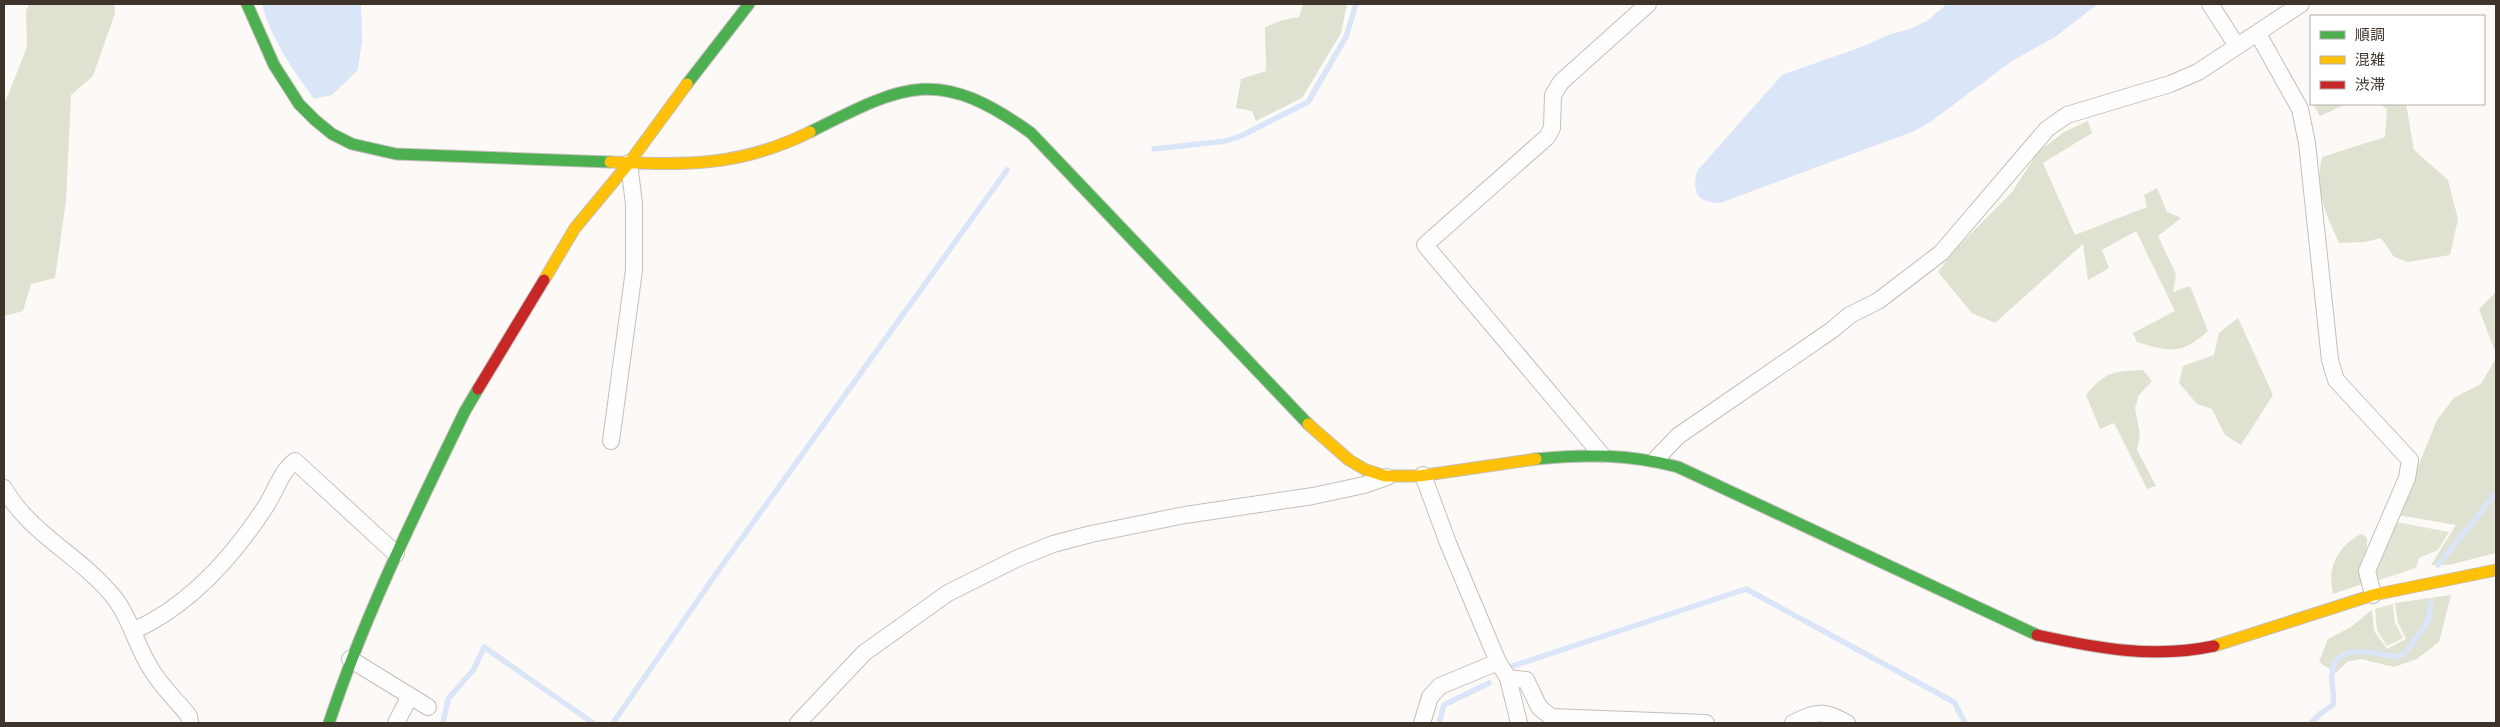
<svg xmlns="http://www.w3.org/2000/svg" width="2500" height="727" viewBox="0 0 2500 727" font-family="Roboto,'Noto Sans JP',sans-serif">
	<rect width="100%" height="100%" fill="#fcf9f6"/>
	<g fill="#e2e5d4">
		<polygon points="2396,522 2449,532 2438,550 2419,558 2416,568 2376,581 2375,568"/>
		<polygon points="2393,604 2395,623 2403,638 2387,646 2377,630 2375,609"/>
	</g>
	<g fill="#dfe2d0">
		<polygon points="29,4 114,4 115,13 93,76 71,95 66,201 55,278 31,284 23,311 4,316 4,105 27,47 26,11"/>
		<polygon points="1303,4 1347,4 1341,33 1302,98 1256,121 1252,111 1236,108 1241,79 1266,71 1265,27 1283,20 1299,17"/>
		<polygon points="2313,104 2346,104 2320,116"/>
		<path d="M2379,104h27l8,46 34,30 10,39 -8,36 -42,7 -14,-5 -13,-19 -16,4 -26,1c-14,-32 -25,-51 -17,-86l63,-20 2,-28z"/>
		<path d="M2088,121l4,12 -49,30 32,72 72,-28 -3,-12 13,-7 10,24 14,6 -23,18 18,38 -3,18 17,-6 18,45c-27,24 -38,21 -71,11l-4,-9 42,-22 -39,-80 -34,19 7,18 -21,12 -5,-36 -88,79 -23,-10 -34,-41 16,-21 58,-59 26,-40 26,-20z"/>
		<polygon points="2496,292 2496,354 2479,309"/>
		<polygon points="2238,318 2273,395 2241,445 2225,435 2212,409 2197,404 2179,383 2183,366 2214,355 2219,333"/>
		<polygon points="2496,358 2496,553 2449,565 2431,565 2456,525 2398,515 2437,420 2454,398 2481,384"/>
		<path d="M2143,370l9,11 -13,14 -4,13 5,27 -3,15 19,36 -9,3 -33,-66 -14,6 -14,-34c19,-23 27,-24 57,-25z"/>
		<path d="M2362,534l5,4c1,17 -7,30 -5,46l-29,10c-1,-8 -3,-17 -1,-24 3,-15 16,-31 30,-36z"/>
		<polygon points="2451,595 2439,642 2417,659 2394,667 2361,659 2347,662 2336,673 2319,662 2328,639 2351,627 2372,610 2374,631 2387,649 2406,639 2398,623 2395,603"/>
	</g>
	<g fill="#dbe5f8">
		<path d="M262,4h99l1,36 -4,30 -26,25 -18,4c-21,-29 -43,-60 -52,-95z"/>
		<path d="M1947,4h151l-43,33 -43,24 -83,62 -17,9 -192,71c-23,-1 -28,-10 -23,-32l85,-96 82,-29 24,-11 22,-6 17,-8z"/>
	</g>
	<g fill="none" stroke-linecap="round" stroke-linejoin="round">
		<g stroke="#dbe5f8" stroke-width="5.5">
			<polyline points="1154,149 1226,141 1241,136 1308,102 1346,37 1356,4"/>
			<polyline points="2438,565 2496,493"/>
			<polyline points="1513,666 1746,589 1954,702 1965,723"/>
			<polyline points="443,723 448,699 474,669 484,647 593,723"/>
			<polyline points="613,723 711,581 1007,170"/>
			<polyline points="1439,723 1444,705 1489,683"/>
			<path d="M2311,723l10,-10 12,-8c2,-11 -2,-20 -1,-31 2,-34 45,-20 66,-17l8,-5 22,-31 3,-20"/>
		</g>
		<defs>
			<g id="street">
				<polyline points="2210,4 2237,46"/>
				<polyline points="2258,34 2300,109 2307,143 2330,360 2336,380 2410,460 2407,478 2367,571 2373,595"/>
				<polyline points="611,441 634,270 634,204 629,163"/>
				<polyline points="1601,454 1425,245 1547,137 1552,128 1553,95 1561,82 1648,4"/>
				<polyline points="1656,459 1678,436 1832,330 1850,315 1878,301 1941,253 2047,129 2067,115 2170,84 2198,72 2301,4"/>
				<polyline points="1423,475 1448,543 1498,662 1508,678 1519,723"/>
				<path d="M4,488c25,45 76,68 108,107 18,21 24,51 39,74 10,17 26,32 38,47l1,7"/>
				<path d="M133,631c56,-25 98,-72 131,-122 11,-15 16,-37 31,-48l101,93"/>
				<polyline points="350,659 428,707"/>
				<polyline points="1508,678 1526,680 1539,707 1551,717 1706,723"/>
				<polyline points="396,723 410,696"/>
				<polyline points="798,723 864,653 948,593 1016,559 1053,544 1091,534 1185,515 1313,496 1364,485 1387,477"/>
				<polyline points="1422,723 1430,697 1440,686 1498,662"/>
				<path d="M1793,723c25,-12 29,-13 54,0"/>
			</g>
			<g id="fast">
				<polyline points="247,4 274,65 299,104 315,120 332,134 352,144 396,154 610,162"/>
				<polyline points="687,84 749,4"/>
				<path d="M810,132c95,-48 128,-66 221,1l277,291"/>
				<path d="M1536,459c49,-5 94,-5 142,8l359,168"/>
				<path d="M329,723c36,-109 86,-209 136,-312l13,-22"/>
			</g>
			<g id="slow">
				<path d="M610,162c77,3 129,5 200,-30"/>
				<polyline points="544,280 575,228 629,163 687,84"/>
				<polyline points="1308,424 1349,460 1366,470 1385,476 1419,476 1536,459"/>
				<polyline points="2214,646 2373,595 2496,570"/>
			</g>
			<g id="jam">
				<polyline points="478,389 544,280"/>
				<path d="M2037,635c59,13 116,24 177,11"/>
			</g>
		</defs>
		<use href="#street" stroke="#c5bfba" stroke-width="18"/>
		<use href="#fast" stroke="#c5bfba" stroke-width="13"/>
		<use href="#slow" stroke="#c5bfba" stroke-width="13"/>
		<use href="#jam" stroke="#c5bfba" stroke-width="13"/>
		<use href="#street" stroke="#fffefe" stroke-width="16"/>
		<use href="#fast" stroke="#4caf50" stroke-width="11"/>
		<use href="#slow" stroke="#ffc107" stroke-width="11"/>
		<use href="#jam" stroke="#c62828" stroke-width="11"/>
	</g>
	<rect width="2500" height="727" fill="none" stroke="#3f342c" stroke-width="10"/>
	<rect x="2310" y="15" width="175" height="90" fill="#ffffff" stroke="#b2aeab"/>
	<rect x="2320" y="31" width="25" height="8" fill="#4caf50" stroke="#b2aeab"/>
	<text x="2355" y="40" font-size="15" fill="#3f342c">順調</text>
	<rect x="2320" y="56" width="25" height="8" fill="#ffc107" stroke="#b2aeab"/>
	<text x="2355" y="65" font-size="15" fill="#3f342c">混雑</text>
	<rect x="2320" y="81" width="25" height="8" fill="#c62828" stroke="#b2aeab"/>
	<text x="2355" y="90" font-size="15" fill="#3f342c">渋滞</text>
</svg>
